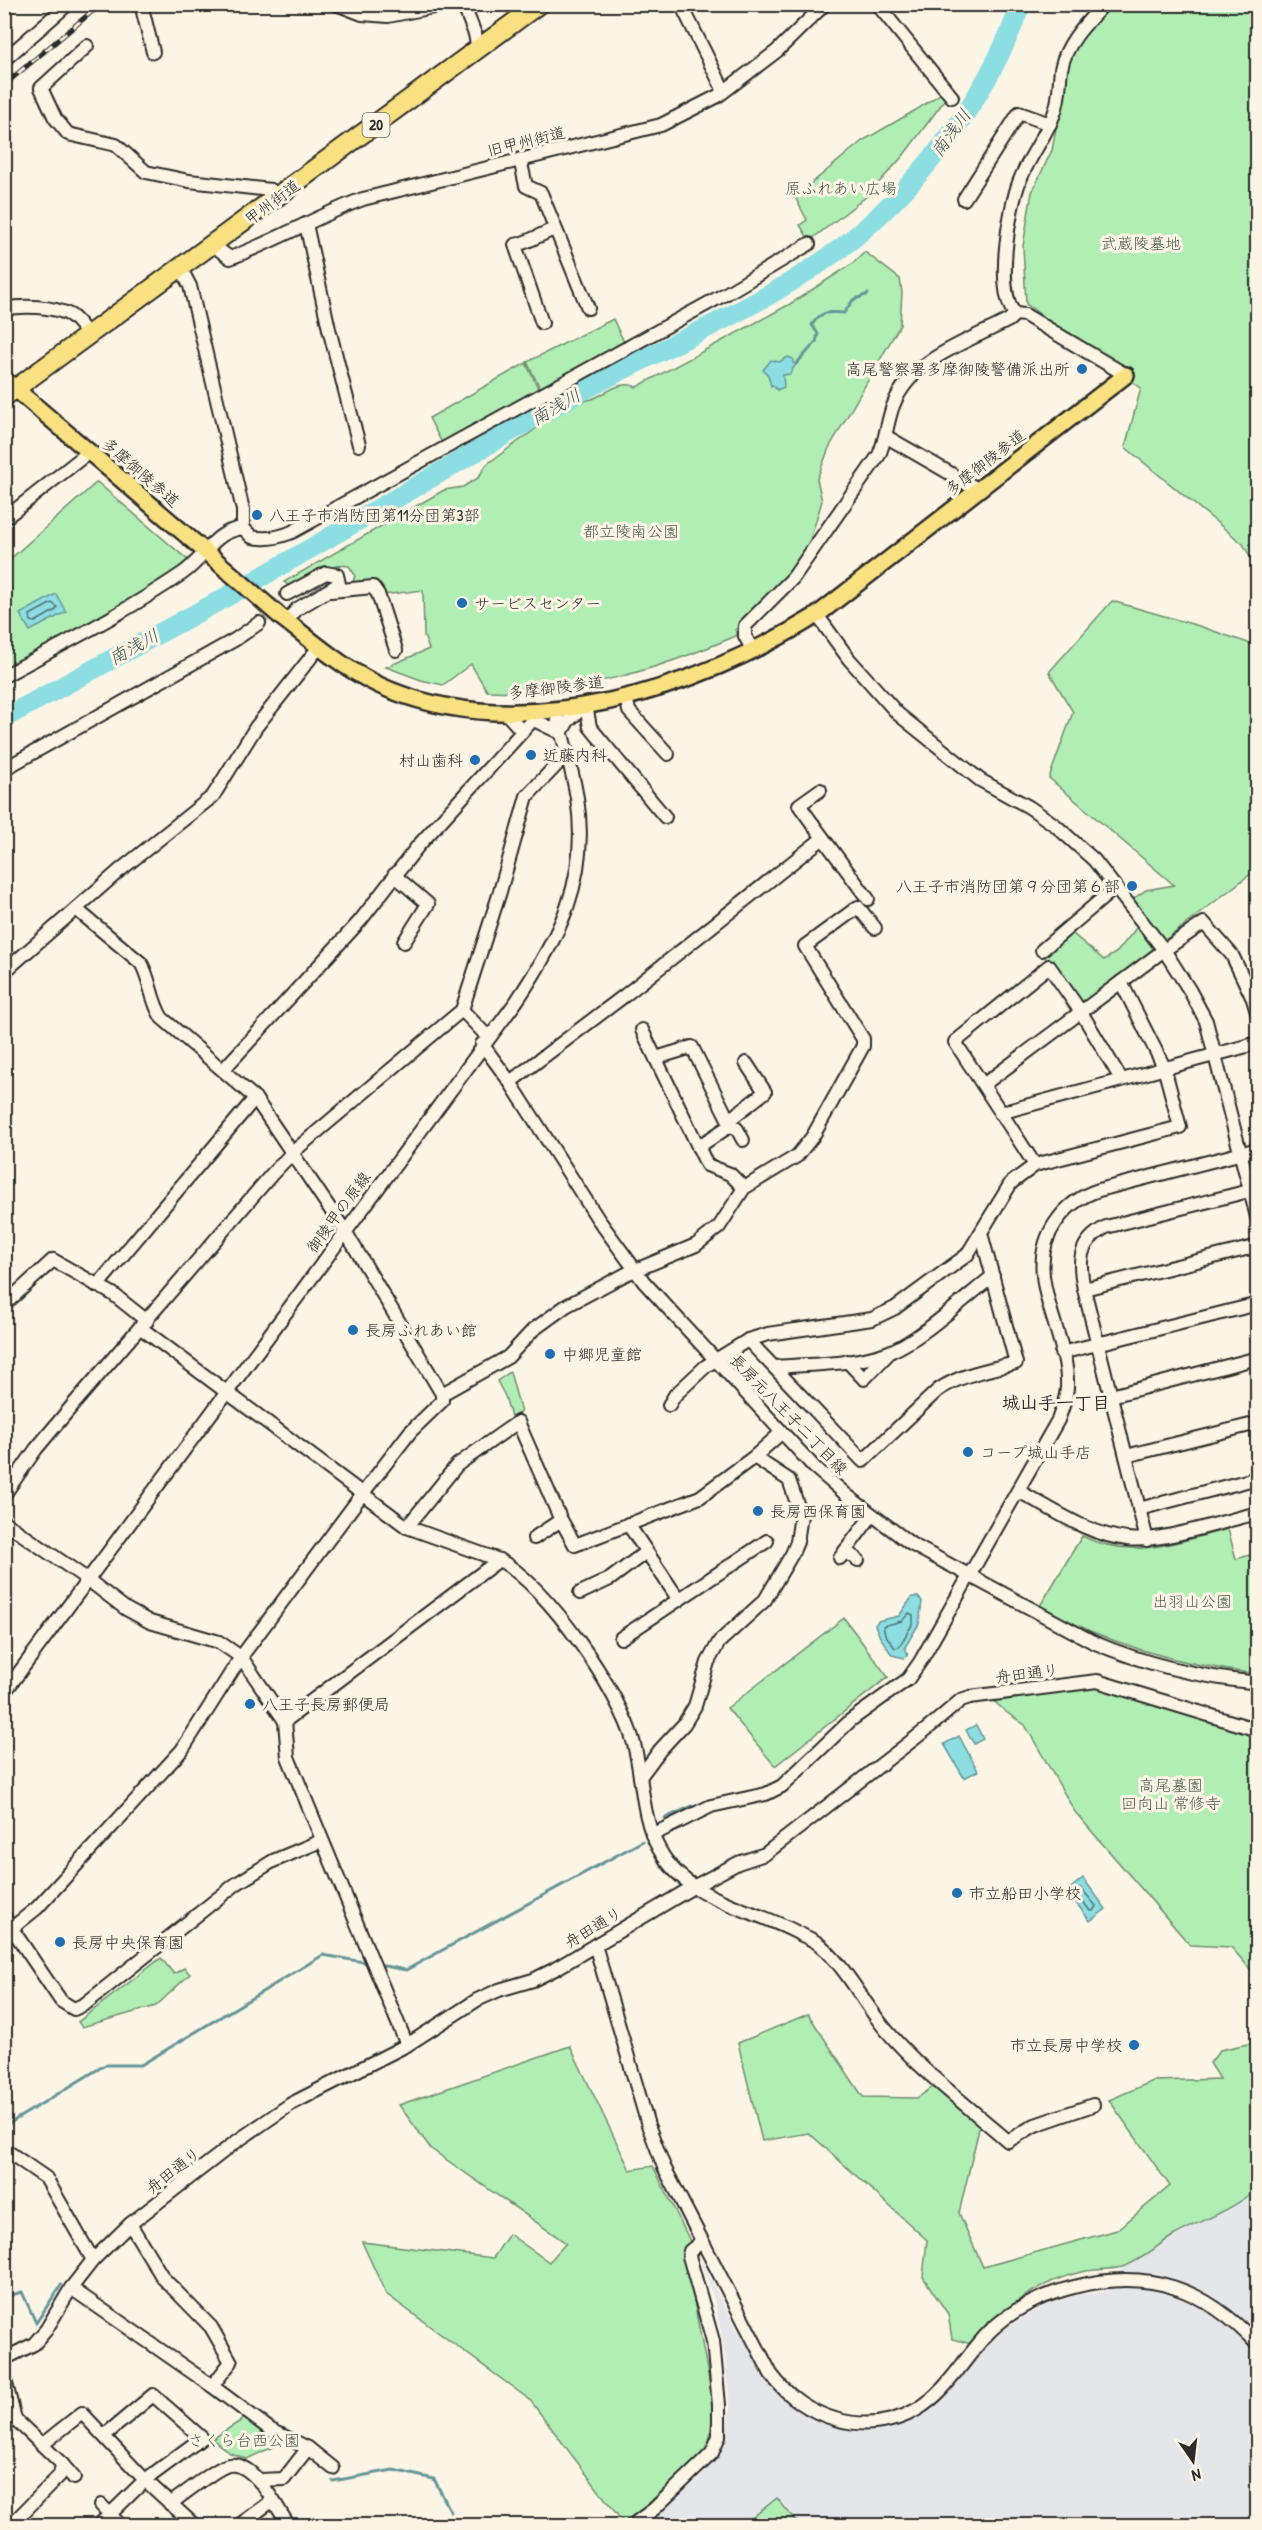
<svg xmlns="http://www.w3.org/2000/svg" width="1262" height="2530" viewBox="0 0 1262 2530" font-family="'Patrick Hand','Klee One',sans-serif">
	<rect width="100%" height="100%" fill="#fcf5e5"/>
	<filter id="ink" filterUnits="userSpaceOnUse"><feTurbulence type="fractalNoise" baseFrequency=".0167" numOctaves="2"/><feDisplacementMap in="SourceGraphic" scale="12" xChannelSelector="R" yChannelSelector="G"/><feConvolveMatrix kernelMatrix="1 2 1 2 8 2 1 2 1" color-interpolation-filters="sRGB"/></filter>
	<g filter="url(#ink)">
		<polygon fill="#e5e6e9" points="1257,2189 1257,2525 640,2526 698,2480 725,2445 730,2408 723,2341 713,2296 698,2254 723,2304 773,2390 795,2409 826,2425 858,2431 880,2430 915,2420 932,2409 950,2392 985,2348 1006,2328 1031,2313 1053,2302 1078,2295 1108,2291 1123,2266 1173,2236 1228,2209"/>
		<g fill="#b1eeb4" stroke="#6e8c70" stroke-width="1.5">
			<polygon points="1113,5 1257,5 1257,569 1243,544 1125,447 1141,388 1026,304 1023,246 1032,192 1052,150 1068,63 1075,43"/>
			<polygon points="943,92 947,97 903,156 867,196 812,239 808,238 800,225 807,220 795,197 862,141 916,110"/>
			<path d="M865,252l35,27 2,13 -2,33 -71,123 -12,31 5,22 -15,49 -19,26 -53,54 3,5c-80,35 -162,60 -251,56l-16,-27 -28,21 -22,-5 -35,-13 43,-18 -5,-13 -1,-46 -41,5 -30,-9 3,-11 -6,-9 -11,-1 -47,22 -7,-5 160,-92 19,-3 15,-9 9,-14 54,-39c11,-16 33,-21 51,-26 14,-5 28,-20 45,-12l153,-83 62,-40z"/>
			<polygon points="613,319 624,342 541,390 527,362"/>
			<polygon points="526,363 539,390 445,442 441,441 429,418"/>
			<polygon points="97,482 189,561 147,592 5,669 4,570 8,561"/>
			<polygon points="1112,601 1199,626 1257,646 1257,869 1164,941 1133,899 1146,890 1174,885 1049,778 1073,712 1049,672"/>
			<polygon points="1137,927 1158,955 1081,1012 1049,966 1042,950 1067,929 1104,960 1117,952"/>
			<polygon points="510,1372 521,1412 511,1417 505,1396 497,1381"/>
			<path d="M1228,1529l8,30 21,-6v121c-77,-9 -149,-29 -217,-68l42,-70c51,25 94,6 146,-7z"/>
			<polygon points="844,1618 888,1677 775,1766 727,1708"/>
			<polygon points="1097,1681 1257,1730 1257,1977 1231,1947 1190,1945 1075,1812 1025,1725 1006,1712 987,1695"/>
			<polygon points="161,1958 174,1974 184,1968 190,1974 156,2006 82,2027 78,2022"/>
			<path d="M808,2014l55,83 54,1 28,-19 38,33 -24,101 24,54 134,-37 53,-44 -61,-86 44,-19 67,-2 -10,-16 10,-13 37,-8v147c-24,21 -55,31 -84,47 -16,9 -33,26 -51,31 -13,3 -28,2 -41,5 -46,11 -80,38 -110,72l-19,-5 -4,-25 -25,-37 4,-37 -118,-107 -47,8 -24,-98z"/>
			<polygon points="570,2046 630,2170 653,2166 690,2241 685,2254 714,2406 708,2449 625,2525 530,2400 386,2294 362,2242 493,2258 509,2234 549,2262 566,2243 431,2149 399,2105"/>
			<polygon points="245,2418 277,2445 247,2459 230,2453 212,2439"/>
			<polygon points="777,2498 799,2525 743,2525"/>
		</g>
		<g fill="#8cdee2" stroke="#659699" stroke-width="1.5">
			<polygon points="788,357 793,359 793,363 796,364 790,374 783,375 784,387 777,390 773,385 771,386 768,375 763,370 771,360 779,362"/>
			<polygon points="56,594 66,612 30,631 20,614"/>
			<polygon points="912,1597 918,1597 922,1601 919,1624 905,1647 908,1655 904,1658 892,1655 880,1637 875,1625 878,1621 899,1616"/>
			<polygon points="976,1725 983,1739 974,1744 966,1730"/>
			<polygon points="959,1736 978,1771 964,1778 944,1744"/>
			<polygon points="1083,1878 1106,1909 1090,1921 1067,1891"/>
		</g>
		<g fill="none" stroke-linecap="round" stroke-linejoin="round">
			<g stroke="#527374" stroke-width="1.5">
				<polygon points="52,603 57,607 56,610 35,622 31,621 30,615"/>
				<polygon points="909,1613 913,1615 913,1623 899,1647 895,1648 885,1634 883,1626 902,1621"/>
				<polygon points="1081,1888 1096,1906 1093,1911 1090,1911 1077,1893"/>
			</g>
			<g stroke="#659699" stroke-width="3">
				<path d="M796,364l20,-22 2,-8 -6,-9c9,-15 17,-13 32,-12l9,-13 15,-6"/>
				<polyline points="665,1818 692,1806"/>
				<polyline points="379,1965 406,1970 643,1841"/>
				<polyline points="4,2129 10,2123 105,2065 141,2065 323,1955 369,1963"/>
				<polyline points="4,2297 22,2292 36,2323 61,2285"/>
				<polyline points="333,2481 393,2470 434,2479 451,2512"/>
			</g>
			<path stroke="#8cdee2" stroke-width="20" d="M4,718c71,-39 142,-77 213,-116 124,-69 245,-145 369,-213 92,-50 208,-95 285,-166 65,-60 120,-135 150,-219"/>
			<polyline stroke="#d2cdc0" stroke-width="12" stroke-dasharray="12 6" stroke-linecap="butt" points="259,623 287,594"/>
			<defs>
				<g id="minor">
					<polyline points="141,4 153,52"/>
					<polyline points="336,4 362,14 388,16 449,4"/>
					<polyline points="463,4 475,34 478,49"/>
					<polyline points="681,4 724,91"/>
					<polyline points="877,4 952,97"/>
					<path d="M1104,4c-18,19 -38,39 -43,65 -2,15 -1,31 -7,45 -9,23 -25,43 -34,66 -11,27 -25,111 -5,134l10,1 101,60"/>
					<polyline points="87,46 41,88 55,118 68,134 116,145 146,172 189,181 271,190"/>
					<polyline points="4,60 68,4"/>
					<polyline points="520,159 526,186 541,193 588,308"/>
					<polyline points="964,199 1019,113 1050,124"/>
					<polyline points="306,224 329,329 359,445"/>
					<path d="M213,245l17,13c46,-17 87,-42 133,-59l298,-74 57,-29 59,-45 48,-47"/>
					<polyline points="181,269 190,286 243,510 243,528"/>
					<path d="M4,309c19,-4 49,-3 66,6 7,4 14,15 19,21"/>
					<path d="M542,323l-27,-78c15,-3 25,-11 40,-16"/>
					<polyline points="887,437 979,490"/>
					<polyline points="4,519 89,452"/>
					<polyline points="331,591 373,587 378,594 396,650"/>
					<polyline points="817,615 849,659 898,714 980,780 1029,807 1055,825 1094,860 1164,950 1190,991 1206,1021 1258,1221"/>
					<polyline points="287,621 297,609 339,584 337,575 326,573 287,594"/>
					<path d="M753,651l-8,-15v-10l48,-48 86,-123c7,-16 8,-33 14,-49 18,-48 75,-64 116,-86l6,-6"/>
					<path d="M4,676c61,-33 122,-64 179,-103 25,-17 28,-41 60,-45l9,9c14,3 26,1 40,-5l435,-239 82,-49"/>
					<polyline points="626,696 629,711 668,754"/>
					<polyline points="505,712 522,731"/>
					<polyline points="532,719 561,733 568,721 586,705 590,727 665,817"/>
					<polyline points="4,769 236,639 259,623"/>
					<polyline points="823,838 868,899"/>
					<polyline points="394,875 428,904 404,942"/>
					<polyline points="1042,950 1116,887"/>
					<polyline points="4,972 119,871 213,796 256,727 319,647"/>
					<polyline points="462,1010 488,1037"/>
					<polyline points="642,1030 707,1165 730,1174 744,1188"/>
					<path d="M482,1044l28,38 88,137 46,63 170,185 35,30 62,47 182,98c53,23 107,35 165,41"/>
					<polyline points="656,1058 692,1047 731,1125 698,1147"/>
					<polyline points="223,1070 360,921 418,846 530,723 532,719 531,711"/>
					<polyline points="510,1082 624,996 823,838 799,805 820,790"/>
					<polyline points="983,1085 1164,950 1204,923 1232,955 1253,999 1258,1016"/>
					<polyline points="1000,1113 1258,1043"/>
					<polyline points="729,1120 765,1092 746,1063"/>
					<polyline points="731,1125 737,1129 743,1140"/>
					<polyline points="1035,1165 955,1042 1049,966 1081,1012 1121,1079"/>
					<polyline points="97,1286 255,1098"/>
					<polyline points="1084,1289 1258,1246"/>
					<polyline points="4,1305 53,1260 113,1294 147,1321"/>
					<path d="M141,1328l266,199 92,33c47,24 122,133 135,184 9,35 7,73 25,105 27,51 90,58 137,83 7,4 17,7 24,13 27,23 43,58 67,86 35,41 80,74 121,110l27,-16 58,-20"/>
					<path d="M748,1340l115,121 75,-71c24,-16 50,-20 78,-27l-35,-130"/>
					<polyline points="1061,1353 1258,1304"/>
					<polyline points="847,1361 864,1379 889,1353"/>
					<path d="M776,1367c37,-3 78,-2 113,-15 30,-11 77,-55 104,-76"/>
					<polyline points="442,1394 508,1357 533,1330 566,1306 626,1274 696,1245 719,1227 744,1188 797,1156 813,1136 863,1046 863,1039 805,946 858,907 875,928"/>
					<polyline points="1111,1396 1258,1358"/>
					<polyline points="669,1405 675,1395 706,1366 748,1340 768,1334 872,1319 895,1308 967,1255 1011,1183 1035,1165 1180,1127 1164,1067 1121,982"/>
					<polyline points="1126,1456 1258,1423"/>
					<path d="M1018,1491c33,17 70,44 109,48 33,4 96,-18 131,-26"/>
					<polyline points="4,1495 36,1449 72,1406 272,1174 293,1152 462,1010 499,895 527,796 567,754"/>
					<polyline points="1139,1509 1258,1478"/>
					<polyline points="4,1522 87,1579 126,1609 150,1622 219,1642 241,1657 285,1721 288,1757 407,2045"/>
					<polyline points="628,1524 679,1600"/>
					<polyline points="407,1527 457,1465 518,1422 560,1518 575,1545 700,1497 754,1457 781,1433"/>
					<polyline points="534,1538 561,1520"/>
					<path d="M1147,1540l-63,-251c-6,-28 -6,-47 22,-62l143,-36"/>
					<polyline points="845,1551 858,1560"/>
					<polyline points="840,1558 872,1515"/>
					<polyline points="580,1593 610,1579 646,1552"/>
					<polyline points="621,1638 767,1541"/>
					<path d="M4,1693l512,-691c43,-64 74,-124 61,-204 -5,-30 -14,-60 -22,-89"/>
					<polyline points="285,1721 499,1560"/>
					<polyline points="640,1777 660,1750 684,1724 695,1706 708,1662 719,1642 765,1600 792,1554 797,1542 801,1515 789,1480 754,1457"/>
					<path d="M652,1835l59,-29 55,-12 16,-8 69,-66 57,-41 12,-17 138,-242c4,-10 8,-21 9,-32 3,-56 -48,-113 -11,-166 11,-16 24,-26 43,-32l159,-41"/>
					<polyline points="4,1917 61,2001 74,2009 85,2004 236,1884 273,1861 321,1841"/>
					<path d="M12,1928l25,-20 145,-158 59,-93 122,-164 47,-61 32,-31v-7l-97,-163 -90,-133 -93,-80c-12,-19 -11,-38 -21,-55l-65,-54"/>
					<path d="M595,1945l53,180 16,42 107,207c32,44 94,65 145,36 32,-18 49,-54 74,-79 24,-23 52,-36 84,-44 75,-19 131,1 184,58"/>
					<polyline points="4,2149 46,2178 93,2260"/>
					<polyline points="71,2288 212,2386 231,2362 211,2327 163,2278 130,2224"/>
					<polyline points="4,2359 34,2344 46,2330 71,2288 93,2260 130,2224 233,2144 291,2104 407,2045 477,2000 499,1990 533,1980 555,1969 693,1887 738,1863 765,1854 927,1729 961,1700 970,1697 1097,1681 1258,1730"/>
					<polyline points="4,2376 15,2419 62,2464 60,2475 10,2526"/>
					<polyline points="212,2386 271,2430 308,2448 284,2479 260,2480"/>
					<polyline points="105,2435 153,2395 202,2438 145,2480 195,2526"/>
					<polyline points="43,2444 82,2413 145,2480 98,2526"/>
					<polyline points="308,2448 333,2468"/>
					<polyline points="62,2464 74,2478"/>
					<path d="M170,2504c11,-8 49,-38 59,-39 25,-5 48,43 60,61"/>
					<polyline points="101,2505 121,2526"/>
					<polyline points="238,2526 272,2501"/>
					<polyline points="631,2526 654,2509 705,2460 712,2453 719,2436 719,2405 713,2341 689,2256 690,2251 701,2242"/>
				</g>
				<g id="major">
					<polyline points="4,379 213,558"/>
					<path d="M281,617c35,27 67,56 109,73 137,55 308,-1 427,-75l309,-240"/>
				</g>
				<polyline id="highway" points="4,397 539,4"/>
			</defs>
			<use href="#minor" stroke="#2b2b2b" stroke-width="16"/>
			<use href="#major" stroke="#2b2b2b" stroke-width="20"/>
			<use href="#highway" stroke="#2b2b2b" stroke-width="22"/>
			<use href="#minor" stroke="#fcf5e5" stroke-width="12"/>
			<use href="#major" stroke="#f9e181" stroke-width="15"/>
			<use href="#highway" stroke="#f9e181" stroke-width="18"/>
			<defs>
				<polyline id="rail" points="4,85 101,4"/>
			</defs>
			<use href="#rail" stroke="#2b2b2b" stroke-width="5"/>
			<use href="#rail" stroke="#fcf5e5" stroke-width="3" stroke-dasharray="9" stroke-linecap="butt"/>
			<defs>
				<polyline id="major-bridge" points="213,558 281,617"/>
			</defs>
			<use href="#major-bridge" stroke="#2b2b2b" stroke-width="20" stroke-linecap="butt"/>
			<use href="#major-bridge" stroke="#f9e181" stroke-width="15"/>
		</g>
	</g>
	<g fill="#1f6fb2" stroke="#fcf5e5" stroke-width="2">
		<circle cx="1082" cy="369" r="6"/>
		<circle cx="257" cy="515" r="6"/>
		<circle cx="462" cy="603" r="6"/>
		<circle cx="531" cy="755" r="6"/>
		<circle cx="475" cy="760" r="6"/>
		<circle cx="1132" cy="886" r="6"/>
		<circle cx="353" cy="1330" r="6"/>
		<circle cx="550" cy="1354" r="6"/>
		<circle cx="968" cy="1452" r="6"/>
		<circle cx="758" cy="1511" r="6"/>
		<circle cx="250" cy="1704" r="6"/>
		<circle cx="957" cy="1893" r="6"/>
		<circle cx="60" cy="1942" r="6"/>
		<circle cx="1134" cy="2045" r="6"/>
	</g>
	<g text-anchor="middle" stroke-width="6" stroke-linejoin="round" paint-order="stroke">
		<rect fill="#fcf5e5" stroke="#6a6863" stroke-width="1.5" x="362.5" y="113" width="27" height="24" rx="4.5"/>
		<g font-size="15" font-weight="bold" fill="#2b2b2b">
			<text x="376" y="130">20</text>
		</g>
		<g font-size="16" fill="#2b2b2b" stroke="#fcf5e5">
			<text transform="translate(526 141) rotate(-14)" y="6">旧甲州街道</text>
			<text transform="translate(272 202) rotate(-37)" y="6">甲州街道</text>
			<text transform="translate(985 462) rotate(-38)" y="6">多摩御陵参道</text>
			<text transform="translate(141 472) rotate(41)" y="6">多摩御陵参道</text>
			<text transform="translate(556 687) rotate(-7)" y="6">多摩御陵参道</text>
			<text transform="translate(338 1212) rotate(-54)" y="6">御陵甲の原線</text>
			<text transform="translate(789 1414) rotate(46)" y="6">長房元八王子二丁目線</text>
			<text transform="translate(1027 1673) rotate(-7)" y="6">舟田通り</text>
			<text transform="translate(593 1927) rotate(-31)" y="6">舟田通り</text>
			<text transform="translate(173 2170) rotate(-38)" y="6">舟田通り</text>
		</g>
		<g font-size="16" fill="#4c5c4d" stroke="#fcf5e5">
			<text x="841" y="194">原ふれあい広場</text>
			<text x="1141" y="249">武蔵陵墓地</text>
			<text x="631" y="537">都立陵南公園</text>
			<text x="1192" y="1607">出羽山公園</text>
			<text x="1171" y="1791">高尾墓園<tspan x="1171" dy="18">回向山 常修寺</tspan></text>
			<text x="244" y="2446">さくら台西公園</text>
		</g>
		<g font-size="16" fill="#2b2b2b" stroke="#fcf5e5" text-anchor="start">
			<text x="1070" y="375" text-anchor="end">高尾警察署多摩御陵警備派出所</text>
			<text x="269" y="521">八王子市消防団第11分団第3部</text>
			<text x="474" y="609">サービスセンター</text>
			<text x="543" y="761">近藤内科</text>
			<text x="463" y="766" text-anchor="end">村山歯科</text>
			<text x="1120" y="892" text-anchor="end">八王子市消防団第９分団第６部</text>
			<text x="365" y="1336">長房ふれあい館</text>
			<text x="562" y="1360">中郷児童館</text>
			<text x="980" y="1458">コープ城山手店</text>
			<text x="770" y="1517">長房西保育園</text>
			<text x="262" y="1710">八王子長房郵便局</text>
			<text x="969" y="1899">市立船田小学校</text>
			<text x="72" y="1948">長房中央保育園</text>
			<text x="1122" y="2051" text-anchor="end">市立長房中学校</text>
		</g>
		<g font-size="18" font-style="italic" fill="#435859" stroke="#fcf5e5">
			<text transform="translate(951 133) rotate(-54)" y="6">南浅川</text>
			<text transform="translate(556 407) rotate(-30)" y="6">南浅川</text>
			<text transform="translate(134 647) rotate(-29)" y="6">南浅川</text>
		</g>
		<g font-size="18" font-weight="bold" fill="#2b2b2b" stroke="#fcf5e5">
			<text x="1056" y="1409">城山手一丁目</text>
		</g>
	</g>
	<rect width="1262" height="2530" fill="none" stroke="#fcf5e5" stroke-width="24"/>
	<rect x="12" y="12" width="1238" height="2506" fill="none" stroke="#2b2b2b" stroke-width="2" filter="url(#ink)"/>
	<g transform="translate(1193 2461) rotate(166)" stroke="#fcf5e5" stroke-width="4.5" paint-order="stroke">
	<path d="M0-4.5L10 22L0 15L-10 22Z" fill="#2b2b2b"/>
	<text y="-9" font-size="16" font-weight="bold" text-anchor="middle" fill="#2b2b2b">N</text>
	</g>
</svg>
